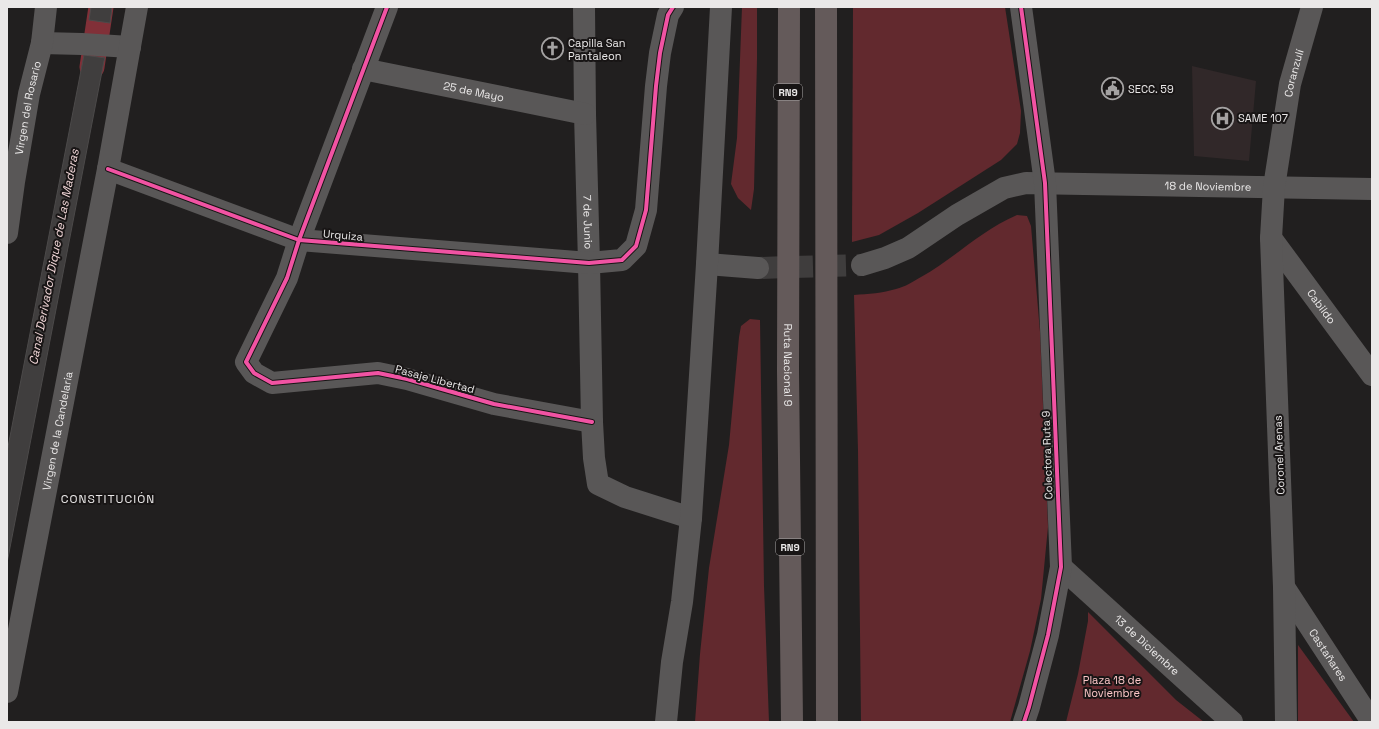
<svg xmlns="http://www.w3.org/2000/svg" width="1379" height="729" viewBox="0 0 1379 729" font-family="'Space Grotesk',sans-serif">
	<rect width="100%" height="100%" fill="#211f1f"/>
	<polygon fill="#312829" points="1192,66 1256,81 1249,161 1194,156"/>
	<g fill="#62292e">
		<polygon points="742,7 757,7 757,59 754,189 751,210 738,198 731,184 737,138"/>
		<polygon points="853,7 1005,7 1021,111 1020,133 1017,144 1001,160 918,213 879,235 852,242"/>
		<path d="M1017,215l10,1 4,10 9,106 8,195 -7,72 -11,52 -20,71h-149l-3,-271 -4,-156c14,-1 29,-2 42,-6 9,-2 18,-8 25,-12 34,-19 59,-46 96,-62z"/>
		<polygon points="750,319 760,320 764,586 769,722 695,722 700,654 709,568 729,445 739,337 741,326"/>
		<polygon points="1088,612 1176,700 1204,722 1066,722 1078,674 1088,621"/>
		<polygon points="1298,645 1354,722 1298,722"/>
	</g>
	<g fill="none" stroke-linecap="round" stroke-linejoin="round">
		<polyline stroke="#813038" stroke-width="25" points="92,67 101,7"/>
	</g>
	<g fill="#403e3e" stroke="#4c4a4a">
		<polygon points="91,7 112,7 110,23 89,20"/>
		<polygon points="84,55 105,58 104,61 7,563 7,452"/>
	</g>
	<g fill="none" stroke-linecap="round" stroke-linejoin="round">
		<polyline stroke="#3f3d3d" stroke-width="22" stroke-dasharray="22 11" stroke-linecap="butt" points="758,268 862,265"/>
		<g stroke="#595757" stroke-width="22">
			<polyline points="387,7 299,240 287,278 246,362 254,373 272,383 378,373 407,379 494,404 592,422"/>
			<path id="s1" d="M584,7l1,107 4,149 3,159 2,36 4,26 27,13 66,21"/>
			<polyline points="42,43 82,44 130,47"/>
			<path id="s2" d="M363,69l222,45"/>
			<polyline points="108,169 299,240 589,263 622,260 636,246 646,210 656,86 660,53 668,15 673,7"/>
			<path id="s3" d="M7,233l7,-51 15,-88 13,-51 4,-36"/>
			<path id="s4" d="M1271,238l101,137"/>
			<polyline points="707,264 758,268"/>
			<path id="s5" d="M862,265l23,-7 23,-10 49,-33 47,-27 22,-5 346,6"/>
			<path id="s6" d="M1061,567l171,155"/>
			<path id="s7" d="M1284,587l88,135"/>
			<path id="s8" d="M7,692l101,-523 29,-162"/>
			<path id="s9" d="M1286,722l-2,-135 -13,-349 3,-51 16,-103 22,-77"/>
		</g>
		<g stroke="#595757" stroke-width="22">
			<polyline points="1021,7 1045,183 1061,567 1048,635 1029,707 1024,722"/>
			<polyline points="666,722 672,662 682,602 691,518 707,264 721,7"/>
		</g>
		<g stroke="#645a5a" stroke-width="22">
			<path id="s10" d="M789,7l-1,364 4,351"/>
			<polyline points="826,7 827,722"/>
		</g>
		<defs>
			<g id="cycleway">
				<polyline points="387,7 299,240 287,278 246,362 254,373 272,383 378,373 407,379 494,404 592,422"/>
				<polyline points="1021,7 1045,183 1061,567 1048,635 1029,707 1024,722"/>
				<polyline points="108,169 299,240 589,263 622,260 636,246 646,210 656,86 660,53 668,15 673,7"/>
			</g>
		</defs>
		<use href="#cycleway" stroke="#181515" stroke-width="6"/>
		<use href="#cycleway" stroke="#f153a3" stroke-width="4"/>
	</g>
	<defs>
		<symbol id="church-ring" viewBox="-11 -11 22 22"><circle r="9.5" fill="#181515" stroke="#a4a2a2" stroke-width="1.5"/><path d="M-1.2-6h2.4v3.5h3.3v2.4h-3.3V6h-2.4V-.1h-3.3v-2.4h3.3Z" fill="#a4a2a2"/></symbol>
		<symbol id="civic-ring" viewBox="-11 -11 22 22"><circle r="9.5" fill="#181515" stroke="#a4a2a2" stroke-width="1.5"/><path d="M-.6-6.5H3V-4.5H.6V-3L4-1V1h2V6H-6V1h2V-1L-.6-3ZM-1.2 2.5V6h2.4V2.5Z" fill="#a4a2a2"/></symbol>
		<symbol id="hospital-ring" viewBox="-11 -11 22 22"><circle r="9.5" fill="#181515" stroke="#a4a2a2" stroke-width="1.5"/><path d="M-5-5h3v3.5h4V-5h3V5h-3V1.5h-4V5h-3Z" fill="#a4a2a2"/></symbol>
	</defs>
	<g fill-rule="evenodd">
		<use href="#church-ring" x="540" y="36" width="25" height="25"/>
		<use href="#civic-ring" x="1100" y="76" width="25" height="25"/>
		<use href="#hospital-ring" x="1210" y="106" width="25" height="25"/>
	</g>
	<g text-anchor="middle" stroke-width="4" stroke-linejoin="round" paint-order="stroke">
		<g fill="#181515" stroke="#aba9a9" stroke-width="1">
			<rect x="774" y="84" width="28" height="16" rx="3"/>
			<rect x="776" y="539" width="28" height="16" rx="3"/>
		</g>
		<g font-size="10" font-weight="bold" fill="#eae8e8">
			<text x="788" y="96">RN9</text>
			<text x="790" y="551">RN9</text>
		</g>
		<g font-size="11" fill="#eae8e8" stroke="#181515" text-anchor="start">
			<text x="568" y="47">Capilla San<tspan x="568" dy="13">Pantaleon</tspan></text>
			<text x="1128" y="93">SECC. 59</text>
			<text x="1238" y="122">SAME 107</text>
		</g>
		<g font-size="11" fill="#eae8e8" stroke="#181515">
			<text dy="4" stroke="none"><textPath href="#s9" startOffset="651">Coranzulí</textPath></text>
			<text dy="4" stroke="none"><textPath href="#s2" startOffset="113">25 de Mayo</textPath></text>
			<text dy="4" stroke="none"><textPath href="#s3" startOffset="127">Virgen del Rosario</textPath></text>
			<text dy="4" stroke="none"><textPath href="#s5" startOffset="367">18 de Noviembre</textPath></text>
			<text dy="4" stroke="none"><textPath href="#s1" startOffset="215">7 de Junio</textPath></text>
			<text transform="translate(343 235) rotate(5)" y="4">Urquiza</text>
			<text dy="4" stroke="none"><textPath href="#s4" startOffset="85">Cabildo</textPath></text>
			<text dy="4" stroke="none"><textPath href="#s10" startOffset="358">Ruta Nacional 9</textPath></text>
			<text transform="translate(435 379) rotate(15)" y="4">Pasaje Libertad</text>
			<text dy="4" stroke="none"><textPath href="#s8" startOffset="266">Virgen de la Candelaria</textPath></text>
			<text transform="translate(1047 455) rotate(-92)" y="4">Colectora Ruta 9</text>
			<text transform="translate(1279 455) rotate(-92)" y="4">Coronel Arenas</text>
			<text dy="4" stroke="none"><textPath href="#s6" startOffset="116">13 de Diciembre</textPath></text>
			<text dy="4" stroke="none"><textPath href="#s7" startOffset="81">Castañares</textPath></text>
		</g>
		<g font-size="11" fill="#fac5c6" stroke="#181515">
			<text x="1112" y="684">Plaza 18 de<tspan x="1112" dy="13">Noviembre</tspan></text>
		</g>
		<g font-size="12" font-style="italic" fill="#f1d6d7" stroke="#181515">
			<text transform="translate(54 257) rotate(-79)" y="4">Canal Derivador Dique de Las Maderas</text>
		</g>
		<g font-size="12" letter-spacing="1" fill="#eae8e8" stroke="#181515">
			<text x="108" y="503">CONSTITUCIÓN</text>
		</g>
	</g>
	<rect width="1379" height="729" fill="none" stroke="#eae8e8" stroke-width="16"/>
</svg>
